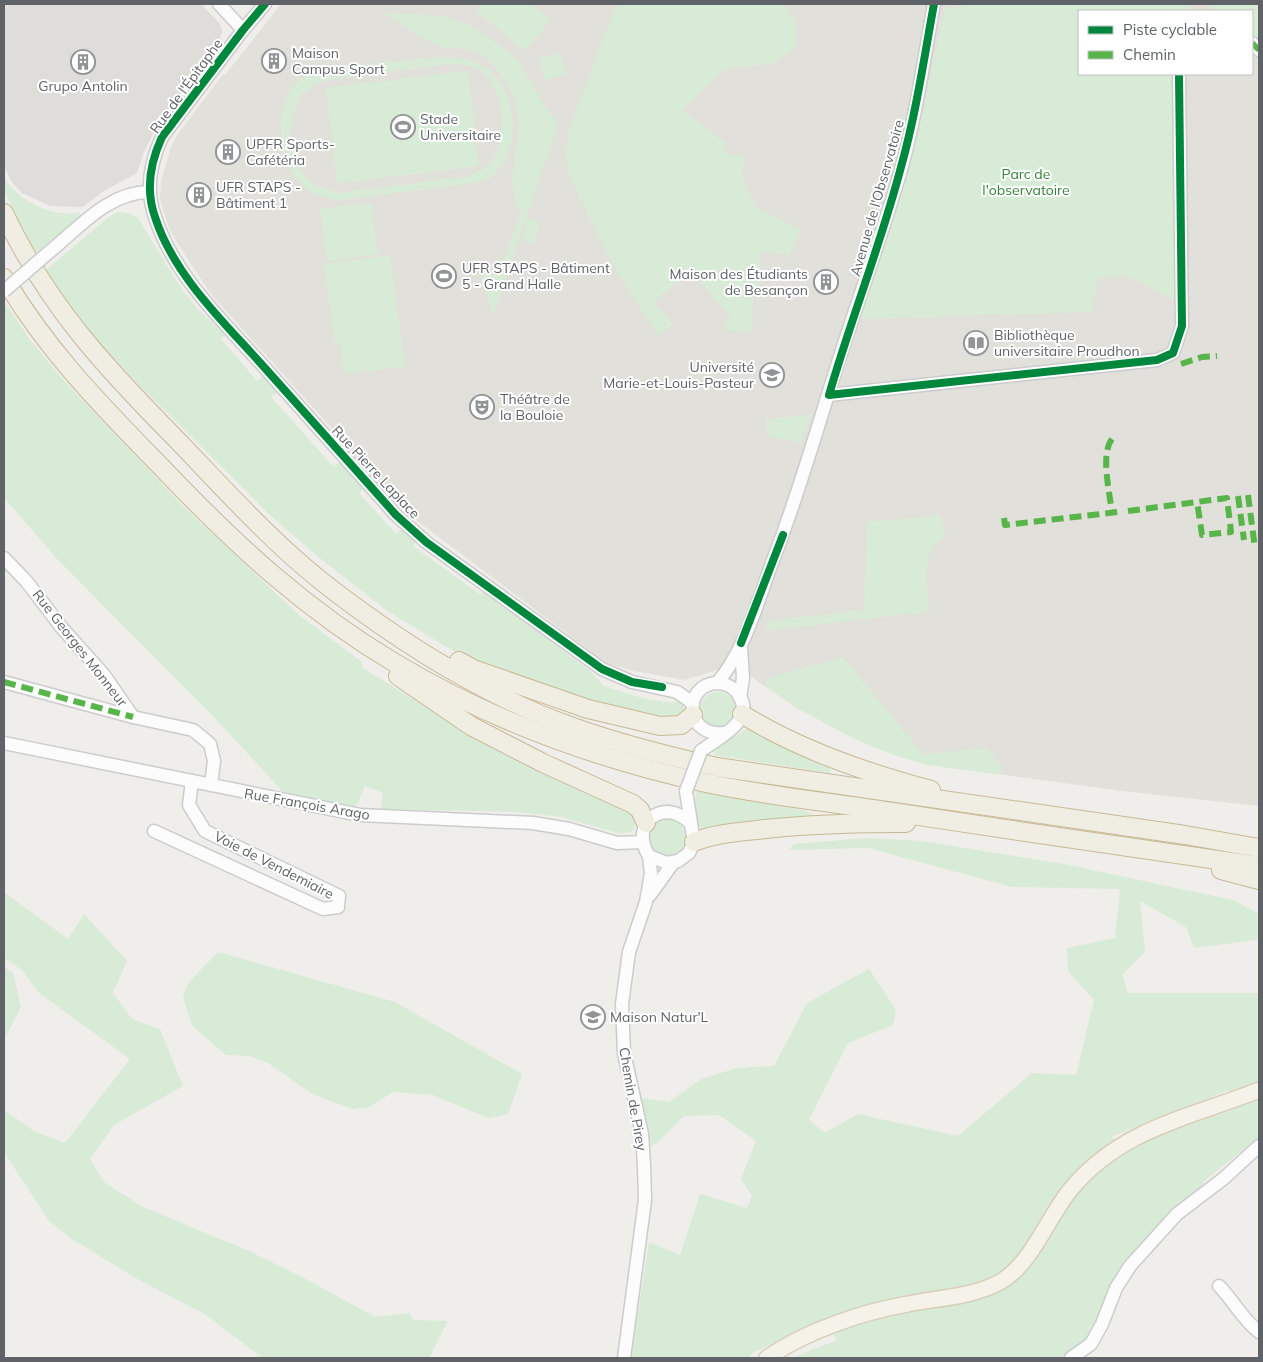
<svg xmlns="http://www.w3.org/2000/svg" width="1263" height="1362" viewBox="0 0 1263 1362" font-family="Mulish,sans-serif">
	<rect width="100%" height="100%" fill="#efeeea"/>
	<polygon fill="#dfddda" points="4,4 201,4 220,24 222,32 215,50 158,123 143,154 137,173 102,192 83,207 50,206 22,193 11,181 4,166"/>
	<path fill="#e2e0da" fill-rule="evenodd" d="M281,4h978v802l-137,-15 -197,-27 -41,-14 -86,-41 -52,-36 -6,-10 -55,17 -52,-9 -27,-8 -198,-149 -45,-46 -28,-36 -125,-139 -39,-60 -7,-20 -4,-14 1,-18 10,-34 6,-12 46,-61 2,1zM1079,11h173v63h-173z"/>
	<g fill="#d8ebd6" fill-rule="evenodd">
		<polygon points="482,4 530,4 550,20 525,51 476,11"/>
		<polygon points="623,4 785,4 796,23 796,46 774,63 725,69 681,110 725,142 725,154 744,155 742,177 756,207 801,230 786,262 786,253 760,252 759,291 753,292 753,332 726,331 724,323 731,317 691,270 654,302 673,324 658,336 608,256 568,173 566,154 569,130 615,7"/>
		<polygon points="972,4 1187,4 1193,11 1079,11 1079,74 1176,74 1181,303 1126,275 1098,278 1091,312 857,319 925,102 945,9"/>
		<polygon points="1206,4 1259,4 1259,47 1252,41 1252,11 1215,11"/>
		<path d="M385,13l59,3 23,8 25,15 24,20 42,66 -65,191 -13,-38 22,-14 19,-51c-20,-33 4,-70 -4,-105 -2,-10 -7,-19 -13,-28 -5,-9 -11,-17 -20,-23 -19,-14 -33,-5 -47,-12 -18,-8 -35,-21 -52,-32z"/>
		<polygon points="560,53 566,74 545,80 539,59"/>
		<path d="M446,57c14,1 28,2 40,11 31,22 37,82 7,107 -5,4 -13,6 -18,8l-134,17c-13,-1 -25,-4 -36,-13 -28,-23 -34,-78 -8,-105 8,-8 17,-11 27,-15zM447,64c8,1 19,0 27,3 32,13 35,72 16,96 -5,6 -14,9 -20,13l-131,17 -22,-7 -8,-5 -10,-14 -8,-22 -1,-15 6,-25 5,-9 15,-12 13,-4z"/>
		<polygon points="468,71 479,166 337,183 326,88"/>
		<path d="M4,177c12,23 50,42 76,35l-4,11 -41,30 -31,-62z"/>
		<polygon points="371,203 378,254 327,261 320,209"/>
		<polygon points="118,212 128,213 138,218 179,285 197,308 225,335 221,339 257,381 263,376 277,392 271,397 333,466 340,462 364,488 359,493 396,534 402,529 416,542 413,546 481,595 483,592 589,670 604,686 642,698 672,703 679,701 683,703 685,710 681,716 669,721 603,706 488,667 450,649 386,610 311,551 269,514 138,384 84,327 46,270 110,216"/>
		<polygon points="528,218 540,222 534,244 522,240"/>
		<polygon points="390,255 405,366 344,374 340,343 335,343 324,264"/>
		<polygon points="6,304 31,341 68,385 182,505 299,615 362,662 363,668 481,741 631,810 636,823 632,831 621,834 561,817 517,812 381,809 383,793 365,786 356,807 284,793 214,717 58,560 4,498 4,306"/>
		<polygon points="811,414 801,443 768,436 765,420"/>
		<path d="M940,514l6,21c-27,16 -19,49 -16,76l-165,20 4,-10 95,-11 3,-89 52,-3z"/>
		<path d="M843,657l80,97 64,-6 14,18v9c-25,-4 -51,-6 -76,-11 -55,-13 -114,-46 -160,-78l3,-8z"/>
		<circle cx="718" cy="710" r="18"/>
		<path d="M747,728l84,39 -1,6 -116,-18c4,-13 23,-17 33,-27z"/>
		<path d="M697,791l107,19 12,7 -107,14 -7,-2c-11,-10 -7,-24 -5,-38z"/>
		<circle cx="667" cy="838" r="19"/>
		<path d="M867,838l55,3 142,23 169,36 26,14v22l-3,4 -62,8 -8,-21 -46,-26 5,51 -22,22 4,19h132v144l-56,45 1,5 -36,30 -79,122 -25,19h-263l-4,-2 40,-16 -13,-20 -70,32 -6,6h-117l18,-116 31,13 20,-61 47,14 5,-12 -11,-17 15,-38 -37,-26 -35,1 -27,27 -6,3 -9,-48 27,4 32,-23 36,-11 37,-2 33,-63 62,-34 27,41 -3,15 -45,18 -39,77 16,13 33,-19 100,22 74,-63 44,2 18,-75 -26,-29 -1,-23 48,-10 5,-49 -108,-2 -144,-39 -79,2 5,-6zM1228,1090l1,21 -79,28 -21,12 -18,-14z"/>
		<polygon points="4,892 68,939 84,914 127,961 113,993 132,1019 160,1029 183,1086 114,1125 90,1159 104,1182 143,1207 249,1251 304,1278 375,1317 410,1313 413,1320 448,1321 429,1358 263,1358 205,1314 139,1280 72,1239 49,1221 4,1152 4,1110 34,1131 65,1143 130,1059 39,993 22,970 4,958"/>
		<polygon points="218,952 395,1002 522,1074 508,1114 488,1118 433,1095 393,1092 369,1107 353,1109 314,1095 268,1063 249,1056 226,1055 192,1026 183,997 189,982"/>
		<polygon points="4,967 13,973 21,1007 4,1040"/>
	</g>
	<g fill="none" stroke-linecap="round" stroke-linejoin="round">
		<defs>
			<g id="minor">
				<polyline points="219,4 243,30"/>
				<path d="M265,4l-22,26 -81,107c-12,26 -17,52 -7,80 19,59 69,105 109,150 44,49 88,98 132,148l30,27 176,127 30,13 45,10 16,11"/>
				<polyline points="1252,43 1259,50"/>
				<path d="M48,253c30,-24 60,-61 101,-61"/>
				<polyline points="829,395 1157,360 1173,353 1182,326 1179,74"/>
				<polyline points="4,558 27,582 62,628 104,675 133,717"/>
				<polyline points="4,682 133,717 193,730 210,744 214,761 211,785"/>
				<path d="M717,683c28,-32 41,-83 56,-123 29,-74 49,-150 74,-225 18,-55 38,-110 54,-165 15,-54 23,-111 33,-166"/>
				<polyline points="740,698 743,678 741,648"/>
				<polyline points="4,743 360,815 533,823 569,829 617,843 643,842"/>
				<path d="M701,751c17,-13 55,-30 38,-56 -5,-8 -14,-12 -23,-12 -34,3 -31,54 8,50"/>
				<path d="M686,791l8,51 -5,11 -11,8 -11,2 -18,-7c-21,-32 15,-60 41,-33"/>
				<polyline points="154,831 323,909 338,907 339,896 205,831 189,805 192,781"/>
				<polyline points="650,895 673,863"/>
				<path d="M1219,1286c15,15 23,33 40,46"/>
				<polyline points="624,1358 645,1200 644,1165 642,1134 624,1053 622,1004 629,952 646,902 651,873 649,856"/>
				<polyline points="1071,1358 1091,1344 1102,1324 1116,1288 1130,1266 1177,1214 1223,1179 1259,1146"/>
			</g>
			<path id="major" d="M767,1358c39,-27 95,-46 141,-54 29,-6 65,-7 92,-22 31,-17 48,-65 71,-93 51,-61 118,-71 188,-99"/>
			<g id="highway">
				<path d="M4,213c44,94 103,156 175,229 49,51 98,106 155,149 72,55 153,106 239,136 47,17 95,29 144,40l468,68 74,13"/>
				<path d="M4,278c46,77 101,131 163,195 71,74 139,137 228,190 95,57 202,96 311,120 61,13 124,19 186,29 122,19 245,36 367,54"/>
				<polyline points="459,661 473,669 588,709 660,726 681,725 693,715"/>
				<polyline points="398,676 471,726 543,763 633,804 640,810 646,823"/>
				<path d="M742,714c57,36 125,59 189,76"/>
				<path d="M694,842c22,-9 47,-10 71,-13 48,-5 94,-6 141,-6"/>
				<polyline points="1221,870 1259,880"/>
			</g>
		</defs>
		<use href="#minor" stroke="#cbcccc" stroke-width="15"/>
		<use href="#major" stroke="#d7ceb8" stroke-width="18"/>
		<use href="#highway" stroke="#c8b996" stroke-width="20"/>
		<use href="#minor" stroke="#fdfcfc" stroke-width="12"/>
		<use href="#major" stroke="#f4f2e9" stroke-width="15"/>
		<use href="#highway" stroke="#f0ede3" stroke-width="18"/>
		<defs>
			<g id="minor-bridge">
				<polyline points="4,291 48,253"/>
				<polyline points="686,791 701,751"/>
			</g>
		</defs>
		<use href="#minor-bridge" stroke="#cbcccc" stroke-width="15" stroke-linecap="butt"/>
		<use href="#minor-bridge" stroke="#fdfcfc" stroke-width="12"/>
		<g stroke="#58b549" stroke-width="6" stroke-dasharray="12 6" stroke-linecap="butt">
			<polyline points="1252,43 1259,50"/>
			<polyline points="1181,364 1202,357 1217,356"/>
			<path d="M1112,439c-12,15 -2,55 0,74"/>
			<polyline points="1248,495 1255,548"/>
			<polyline points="1238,496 1244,540"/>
			<polyline points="1128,511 1227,498 1231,532 1202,535 1197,501"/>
			<polyline points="1004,518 1005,525 1118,512"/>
			<polyline points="4,682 133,717"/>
		</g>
		<defs>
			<g id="cycleway">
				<path d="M265,4l-22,26 -81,107c-12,26 -17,52 -7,80 19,59 69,105 109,150 44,49 88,98 132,148l30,27 176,127 30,13 30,5"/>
				<path d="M934,4c-10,54 -18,110 -33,163 -20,77 -50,152 -72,228l328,-35 16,-7 9,-27 -3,-252"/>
				<polyline points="741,643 783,535"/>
			</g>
		</defs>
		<use href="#cycleway" stroke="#fff" stroke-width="11"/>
		<use href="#cycleway" stroke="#00873e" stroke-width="8"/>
	</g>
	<defs>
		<symbol id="building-ring" viewBox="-11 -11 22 22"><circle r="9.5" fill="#fff" stroke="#919496" stroke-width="1.5"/><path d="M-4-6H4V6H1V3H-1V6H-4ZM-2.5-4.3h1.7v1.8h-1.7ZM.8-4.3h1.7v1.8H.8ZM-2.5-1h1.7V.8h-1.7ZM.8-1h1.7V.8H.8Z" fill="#919496"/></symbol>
		<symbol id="stadium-ring" viewBox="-11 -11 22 22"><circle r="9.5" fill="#fff" stroke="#919496" stroke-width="1.5"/><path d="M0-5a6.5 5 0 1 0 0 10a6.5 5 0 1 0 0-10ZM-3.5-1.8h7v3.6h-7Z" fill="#919496"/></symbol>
		<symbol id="library-ring" viewBox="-11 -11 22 22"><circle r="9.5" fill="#fff" stroke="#919496" stroke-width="1.5"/><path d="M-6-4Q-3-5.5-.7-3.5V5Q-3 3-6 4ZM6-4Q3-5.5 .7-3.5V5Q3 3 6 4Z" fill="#919496"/></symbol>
		<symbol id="university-ring" viewBox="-11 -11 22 22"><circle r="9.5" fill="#fff" stroke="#919496" stroke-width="1.5"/><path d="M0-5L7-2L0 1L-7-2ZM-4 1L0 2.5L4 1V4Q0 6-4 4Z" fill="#919496"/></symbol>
		<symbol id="theatre-ring" viewBox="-11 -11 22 22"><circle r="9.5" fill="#fff" stroke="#919496" stroke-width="1.5"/><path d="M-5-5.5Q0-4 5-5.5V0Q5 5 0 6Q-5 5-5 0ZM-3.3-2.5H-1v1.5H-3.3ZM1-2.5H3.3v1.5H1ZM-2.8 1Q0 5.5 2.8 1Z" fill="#919496"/></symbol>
		<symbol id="school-ring" viewBox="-11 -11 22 22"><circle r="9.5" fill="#fff" stroke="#919496" stroke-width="1.5"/><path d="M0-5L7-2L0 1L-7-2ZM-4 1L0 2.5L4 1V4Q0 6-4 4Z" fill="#919496"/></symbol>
	</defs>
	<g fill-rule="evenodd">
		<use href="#building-ring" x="260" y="47" width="28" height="28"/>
		<use href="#building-ring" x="69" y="48" width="28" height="28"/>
		<use href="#stadium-ring" x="389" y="113" width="28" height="28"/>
		<use href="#building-ring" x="214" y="138" width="28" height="28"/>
		<use href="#building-ring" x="185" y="181" width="28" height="28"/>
		<use href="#stadium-ring" x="430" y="262" width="28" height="28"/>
		<use href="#building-ring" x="812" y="268" width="28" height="28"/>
		<use href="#library-ring" x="962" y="329" width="28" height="28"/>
		<use href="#university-ring" x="758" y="361" width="28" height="28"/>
		<use href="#theatre-ring" x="468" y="393" width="28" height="28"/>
		<use href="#school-ring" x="579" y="1003" width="28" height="28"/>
	</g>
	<g text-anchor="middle" stroke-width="4" stroke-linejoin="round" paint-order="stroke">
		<g font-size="14" fill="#5f6368" stroke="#fff" text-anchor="start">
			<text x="292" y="58">Maison<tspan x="292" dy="16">Campus Sport</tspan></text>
			<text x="83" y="91" text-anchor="middle">Grupo Antolin</text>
			<text x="420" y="124">Stade<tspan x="420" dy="16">Universitaire</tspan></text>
			<text x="246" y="149">UPFR Sports-<tspan x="246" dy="16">Cafétéria</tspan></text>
			<text x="216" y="192">UFR STAPS -<tspan x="216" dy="16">Bâtiment 1</tspan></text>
			<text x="462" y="273">UFR STAPS - Bâtiment<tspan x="462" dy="16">5 - Grand Halle</tspan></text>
			<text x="808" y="279" text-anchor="end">Maison des Étudiants<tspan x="808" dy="16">de Besançon</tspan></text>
			<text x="994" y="340">Bibliothèque<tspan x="994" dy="16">universitaire Proudhon</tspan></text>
			<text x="754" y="372" text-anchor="end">Université<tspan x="754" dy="16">Marie-et-Louis-Pasteur</tspan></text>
			<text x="500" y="404">Théâtre de<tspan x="500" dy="16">la Bouloie</tspan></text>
			<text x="610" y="1022">Maison Natur'L</text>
		</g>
		<g font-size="14" fill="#5f6368" stroke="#fff">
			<text transform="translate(186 86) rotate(-54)" y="5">Rue de l'Épitaphe</text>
			<text transform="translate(877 198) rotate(-74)" y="5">Avenue de l'Observatoire</text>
			<text transform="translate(376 472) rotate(47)" y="5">Rue Pierre Laplace</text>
			<text transform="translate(80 648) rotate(52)" y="5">Rue Georges Monneur</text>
			<text transform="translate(307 804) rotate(10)" y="5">Rue François Arago</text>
			<text transform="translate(274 865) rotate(27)" y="5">Voie de Vendemiaire</text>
			<text transform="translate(633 1099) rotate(80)" y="5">Chemin de Pirey</text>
		</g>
		<g font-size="14" fill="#348238" stroke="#fff">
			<text x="1026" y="179">Parc de<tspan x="1026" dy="16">l'observatoire</tspan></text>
		</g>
	</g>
	<rect width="1263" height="1362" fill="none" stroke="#5f6368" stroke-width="10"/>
	<rect x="1078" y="10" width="175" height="65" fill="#ffffff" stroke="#bfc1c3"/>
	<rect x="1088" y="26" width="25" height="8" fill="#00873e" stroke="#bfc1c3"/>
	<text x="1123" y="35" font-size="15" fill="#5f6368">Piste cyclable</text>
	<rect x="1088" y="51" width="25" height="8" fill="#58b549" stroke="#bfc1c3"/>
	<text x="1123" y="60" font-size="15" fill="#5f6368">Chemin</text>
</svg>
